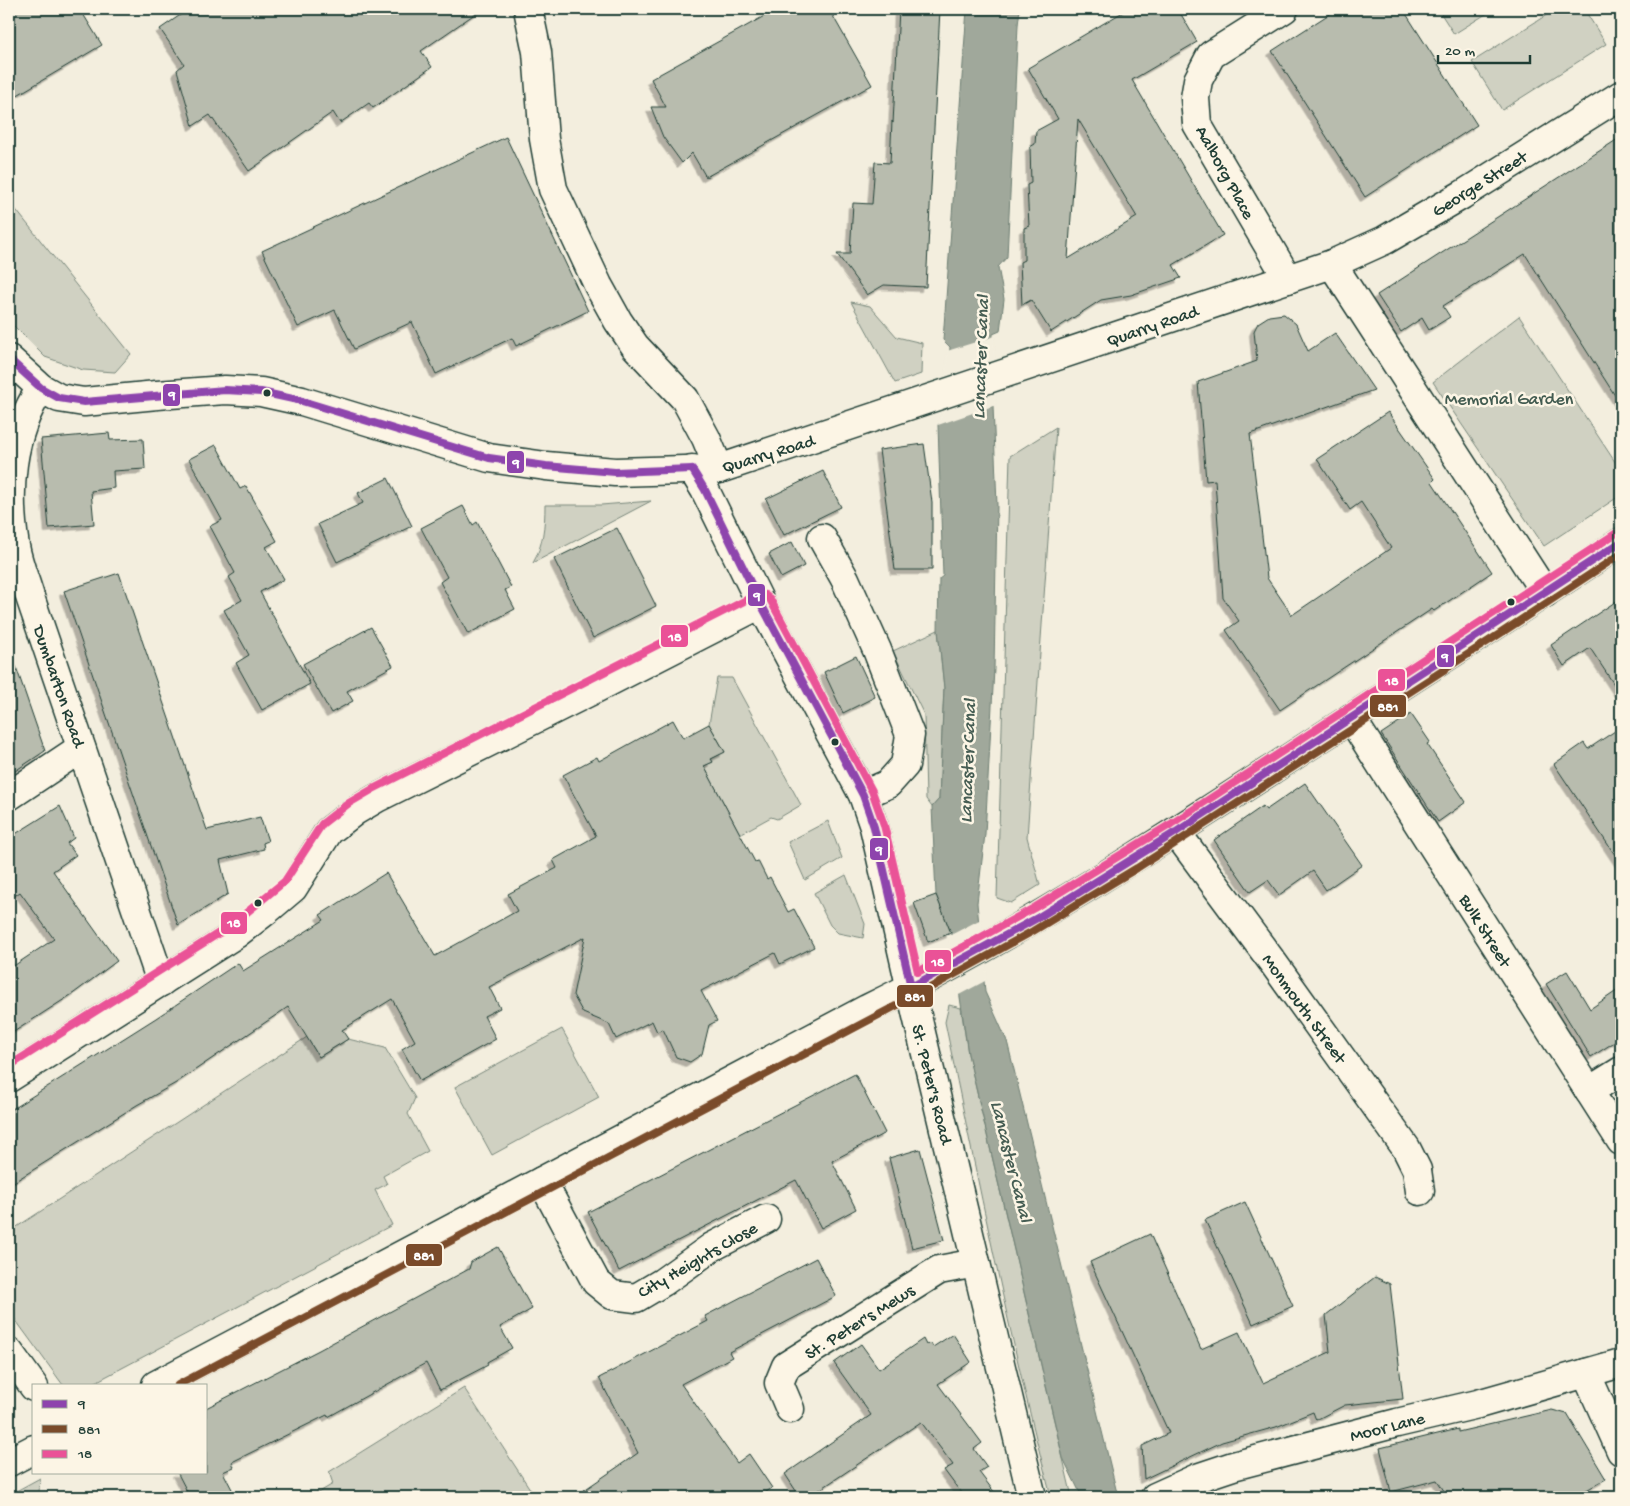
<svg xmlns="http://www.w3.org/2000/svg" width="1630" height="1506" viewBox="0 0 1630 1506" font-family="'Gochi Hand',sans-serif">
	<defs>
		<filter id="shadow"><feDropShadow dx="-4.5" dy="4.5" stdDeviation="0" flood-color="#0004"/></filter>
	</defs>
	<rect width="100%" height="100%" fill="#f3eede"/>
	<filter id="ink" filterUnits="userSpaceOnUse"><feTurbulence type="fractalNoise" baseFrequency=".02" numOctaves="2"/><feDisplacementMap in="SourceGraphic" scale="10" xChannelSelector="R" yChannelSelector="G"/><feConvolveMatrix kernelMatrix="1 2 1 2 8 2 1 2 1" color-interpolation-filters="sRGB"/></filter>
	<g filter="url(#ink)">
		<g fill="#d0d1c2" stroke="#78877b">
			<polygon points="1438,9 1494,9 1454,34"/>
			<polygon points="1556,9 1584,9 1606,44 1502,110 1472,62"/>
			<polygon points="9,201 131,354 115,372 83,370 45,357 9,321"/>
			<polygon points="851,302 870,306 897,337 922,343 921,374 895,383"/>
			<polygon points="1519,316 1621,471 1621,495 1544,546 1433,382"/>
			<polygon points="1056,427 1027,837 1040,885 1011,903 997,898 1010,456"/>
			<path d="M651,501l-118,62c10,-17 12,-38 12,-58h56z"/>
			<polygon points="938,630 944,688 939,799 932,807 926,799 924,715 893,651"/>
			<polygon points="717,678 732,678 801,805 777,819 771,817 740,834 704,766 713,762 711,759 725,752 709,724"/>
			<polygon points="828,821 842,858 805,880 788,842"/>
			<polygon points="846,875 865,924 863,938 838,933 830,925 814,893"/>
			<path d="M949,1005l12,3 7,46 104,443h-21c-41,-157 -73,-316 -106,-475z"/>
			<polygon points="562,1029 599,1097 492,1155 455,1087"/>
			<polygon points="307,1037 319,1057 348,1039 385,1048 415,1098 408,1114 428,1151 383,1176 387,1184 375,1190 392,1225 90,1385 63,1385 9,1311 9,1232"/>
			<polygon points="464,1388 532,1492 524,1497 311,1497 333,1484 329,1472"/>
			<polygon points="40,1478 39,1492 30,1497 9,1497 9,1495"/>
		</g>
		<polygon fill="#a0a89b" stroke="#6c7d72" points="967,9 1020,9 1018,25 1007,257 998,267 1004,299 1000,331 993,334 992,381 997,505 994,669 985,834 977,903 985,992 1007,1041 1116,1489 1122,1497 1082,1497 1063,1458 968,1054 951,933 936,895 932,807 939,799 944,688 938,630 939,579 943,576 938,425 946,413 950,347 943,340"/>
		<g fill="#f3eede">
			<polygon points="995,336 994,381 996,405 938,425 939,419 943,412 947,351"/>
			<polygon points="981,919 987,980 957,996 949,936"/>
		</g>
		<g fill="#b8bcae" stroke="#1f3d34" fill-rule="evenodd" filter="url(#shadow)">
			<polygon points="9,9 80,9 102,45 9,100"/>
			<polygon points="189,9 482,9 421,51 432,67 373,108 369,103 340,123 333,112 249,171 210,115 193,126 177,70 184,64 160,29"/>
			<polygon points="777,9 829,9 872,85 706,177 692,153 682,163 663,137 651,107 666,107 651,79"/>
			<polygon points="899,9 940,9 926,287 884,285 867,295 837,254 850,254 853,203 872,204 875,162 890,163 892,121 893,123"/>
			<path d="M1128,9h50l19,33 -65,38 91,155 -50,30 8,13 -50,17 -30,5 -50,32 -20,-32 -9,5 -2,-43 4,-2v-32l5,-2 -2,-41 4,-2 -1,-36 5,-3 1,-13 22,-12 -30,-51zM1078,119l59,98 -69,42z"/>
			<polygon points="1337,9 1403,9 1477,125 1365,197 1272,51"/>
			<polygon points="506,137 588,311 516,346 512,338 436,374 412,322 354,349 335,310 298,327 262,251"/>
			<polygon points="1621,137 1621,405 1525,254 1443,306 1450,317 1429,330 1422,318 1401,332 1377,295"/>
			<polygon points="1284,314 1296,324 1308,351 1335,333 1374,390 1250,434 1267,578 1292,615 1391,548 1361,502 1350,510 1317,459 1388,412 1435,479 1432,482 1492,572 1434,611 1432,609 1280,710 1226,630 1239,621 1223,598 1215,480 1206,481 1198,382 1257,361 1254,331 1258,323 1269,316"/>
			<polygon points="109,433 110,440 143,439 145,469 113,471 114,488 91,491 94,524 49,528 41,439"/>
			<polygon points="924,444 932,502 932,570 895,570 879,450"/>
			<polygon points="216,445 240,489 246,486 277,541 266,547 284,579 260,592 310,684 262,710 236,663 249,655 224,610 242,600 229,577 235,573 210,526 222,520 189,459"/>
			<polygon points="823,471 841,507 784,535 766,499"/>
			<polygon points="388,478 412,526 337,562 318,524 363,503 358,493"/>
			<polygon points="463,506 473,525 477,522 511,587 505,590 515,609 468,634 440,582 447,577 421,528"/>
			<polygon points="617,528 656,606 593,638 554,559"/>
			<polygon points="792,542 804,566 781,578 769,554"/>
			<polygon points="119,573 207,830 260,817 268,841 263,843 264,849 220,860 228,894 178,925 64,591"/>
			<polygon points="1621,598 1621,695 1590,648 1564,666 1551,645"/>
			<polygon points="371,627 393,666 347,691 353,701 331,713 303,664"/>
			<polygon points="856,656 875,697 843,713 824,672"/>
			<polygon points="9,658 13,658 45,751 9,775"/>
			<polygon points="1411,714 1430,742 1427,744 1466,802 1438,822 1381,734"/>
			<polygon points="673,720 683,738 709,724 725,752 711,759 713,762 704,766 755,862 758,861 767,879 770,877 788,912 794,909 814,947 780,964 775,953 701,991 717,1021 709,1025 702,1054 690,1062 676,1057 663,1029 657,1032 652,1021 616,1039 609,1024 583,1013 573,995 585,937 489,987 500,1008 484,1016 496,1039 420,1081 402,1049 415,1041 392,999 342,1030 348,1039 319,1057 288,1007 176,1083 137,1105 9,1185 9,1111 156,1018 238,963 243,971 324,920 320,915 386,873 435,956 517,911 508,894 557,868 553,860 596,836 563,775 597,757 599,761"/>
			<polygon points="1621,727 1621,864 1554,764 1584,743 1588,749"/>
			<polygon points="1305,783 1362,865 1326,890 1313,871 1279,895 1268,880 1250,892 1214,840 1263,806 1266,810"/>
			<polygon points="60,806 74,838 67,843 76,855 53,871 117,961 74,993 9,1035 9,969 54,939 20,892 9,900 9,838"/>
			<polygon points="936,895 951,933 928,942 914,903"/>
			<polygon points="1567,971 1590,1009 1621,988 1621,1038 1591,1057 1546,984"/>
			<polygon points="855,1074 885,1133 832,1161 856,1209 821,1228 796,1180 619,1271 588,1212"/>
			<polygon points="920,1149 944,1240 912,1248 889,1158"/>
			<polygon points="1245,1202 1293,1306 1253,1324 1205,1220"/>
			<polygon points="1150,1234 1201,1349 1239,1332 1263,1383 1330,1352 1326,1315 1375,1277 1390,1284 1403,1399 1345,1405 1316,1420 1313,1412 1276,1427 1222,1442 1144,1479 1142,1446 1169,1433 1090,1262"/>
			<polygon points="498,1247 532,1309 500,1327 512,1348 487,1362 488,1365 440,1390 426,1363 328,1417 327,1415 232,1462 234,1467 223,1472 236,1497 190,1497 177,1472 206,1472 206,1408 319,1350 469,1269 471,1262"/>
			<polygon points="816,1258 836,1296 729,1352 732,1357 681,1384 737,1463 749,1454 772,1488 759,1497 574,1497 638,1453 599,1378 708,1321 705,1316"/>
			<polygon points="953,1334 971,1362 938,1384 982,1443 974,1449 987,1467 979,1472 998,1497 964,1497 944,1470 953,1465 921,1422 809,1497 800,1497 785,1474 871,1415 834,1363 861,1344 879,1369 923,1339 926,1345 931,1343 933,1347"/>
			<polygon points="1552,1410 1567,1414 1606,1479 1574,1497 1448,1497 1437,1480 1391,1492 1380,1448 1458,1429 1458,1432"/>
		</g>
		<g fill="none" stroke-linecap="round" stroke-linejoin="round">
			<defs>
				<g id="minor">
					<polyline points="528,9 537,52 544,139 553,189 598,285 618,321 635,346 685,399 706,438 719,469"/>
					<polyline points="1284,9 1211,55 1198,80 1195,98 1197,124 1288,279"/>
					<polyline points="1332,264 1545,593"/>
					<polyline points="9,359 41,388 59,398 84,402 157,395 225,390 261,392 302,401 489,458 546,466 615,472 719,469 1332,264 1385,240 1462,195 1621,95"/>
					<path d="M41,388c-31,46 -35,104 -26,158 3,17 10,34 15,51l131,385"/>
					<polyline points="692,469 705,490 761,604 863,795 874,827 917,1016 1032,1497"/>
					<polyline points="822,538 845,579 877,650 910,735 905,765 888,784 863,795"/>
					<polyline points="1351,718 1621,1141"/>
					<polyline points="9,796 81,748"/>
					<polyline points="1176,832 1274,964 1406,1148 1417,1170 1420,1191"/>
					<polyline points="9,1078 236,934 267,910 293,888 329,831 355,811 377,798 597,688 761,604"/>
					<polyline points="1589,1091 1621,1071"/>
					<polyline points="542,1181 596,1282 612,1295 636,1298 663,1282 712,1247 766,1219"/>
					<polyline points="9,1352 34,1387"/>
					<polyline points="1586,1373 1621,1451"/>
					<path d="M156,1385l711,-376c146,-71 282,-160 418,-248 112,-73 225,-144 336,-219"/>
					<polyline points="790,1409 779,1383 786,1366 939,1270 976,1263"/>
					<polyline points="9,1462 34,1449"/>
					<polyline points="1155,1497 1197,1478 1233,1466 1397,1423 1478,1404 1621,1363"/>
				</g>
			</defs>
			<use href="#minor" stroke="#1f3d34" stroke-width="31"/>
			<use href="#minor" stroke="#fcf5e5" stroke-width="28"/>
			<defs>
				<g id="bus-1">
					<polyline points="9,359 41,388 59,398 84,402 225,390 261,392 302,401 489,458 546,466 615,472 692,469"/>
					<polyline points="692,469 705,490 761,604 863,795 874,827 911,987"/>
					<polyline points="911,987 1039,917 1176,832 1621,542"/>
				</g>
				<polyline id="bus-2" points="178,1385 926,990 1033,931 1137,868 1501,633 1621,554"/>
				<polyline id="bus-3" points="9,1066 230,926 285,881 322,824 349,803 373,789 758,594 765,595 770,599 872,791 884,825 918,972 1034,908 1171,824 1615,534"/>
			</defs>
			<use href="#bus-1" stroke="#fcf5e5" stroke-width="11"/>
			<use href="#bus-2" stroke="#fcf5e5" stroke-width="11"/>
			<use href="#bus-3" stroke="#fcf5e5" stroke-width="11"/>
			<use href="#bus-1" stroke="#8e44ad" stroke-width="8"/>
			<use href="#bus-2" stroke="#7a4b2a" stroke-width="8"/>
			<use href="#bus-3" stroke="#ea5297" stroke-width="8"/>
		</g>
	</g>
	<g fill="#1f3d34" stroke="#fcf5e5" stroke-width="2">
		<circle cx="267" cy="393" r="4.5"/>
		<circle cx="1511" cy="602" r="4.5"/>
		<circle cx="835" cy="742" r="4.5"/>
		<circle cx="258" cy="903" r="4.5"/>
	</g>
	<g text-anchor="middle" stroke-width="5" stroke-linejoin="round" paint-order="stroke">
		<g font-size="18" fill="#1f3d34" stroke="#fcf5e5">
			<text transform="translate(1226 172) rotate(61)" y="6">Aalborg Place</text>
			<text transform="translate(1479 183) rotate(-32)" y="6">George Street</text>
			<text transform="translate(1152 325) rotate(-19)" y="6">Quarry Road</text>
			<text transform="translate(768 453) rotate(-17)" y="6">Quarry Road</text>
			<text transform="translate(60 686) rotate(71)" y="6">Dumbarton Road</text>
			<text transform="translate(1486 930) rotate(58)" y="6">Bulk Street</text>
			<text transform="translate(1305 1008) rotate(54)" y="6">Monmouth Street</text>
			<text transform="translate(933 1084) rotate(76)" y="6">St. Peter's Road</text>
			<text transform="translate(697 1259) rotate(-30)" y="6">City Heights Close</text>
			<text transform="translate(859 1321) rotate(-32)" y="6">St. Peter's Mews</text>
			<text transform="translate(1387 1426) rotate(-14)" y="6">Moor Lane</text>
		</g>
		<g font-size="18" fill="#425b50" stroke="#fcf5e5">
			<text x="1509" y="404">Memorial Garden</text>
		</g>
		<g font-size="19" font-style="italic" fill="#465d53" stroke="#fcf5e5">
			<text transform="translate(979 357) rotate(-88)" y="7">Lancaster Canal</text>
			<text transform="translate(966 761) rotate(-88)" y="7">Lancaster Canal</text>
			<text transform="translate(1013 1161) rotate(76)" y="7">Lancaster Canal</text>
		</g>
	</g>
	<g stroke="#fcf5e5" stroke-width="2">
		<rect x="162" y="383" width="19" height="24" rx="5" fill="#8e44ad"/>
		<rect x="506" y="450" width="19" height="24" rx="5" fill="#8e44ad"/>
		<rect x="747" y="583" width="19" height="24" rx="5" fill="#8e44ad"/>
		<rect x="660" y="624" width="29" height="24" rx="5" fill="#ea5297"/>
		<rect x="1436" y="644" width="19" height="24" rx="5" fill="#8e44ad"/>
		<rect x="1377" y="668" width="29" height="24" rx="5" fill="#ea5297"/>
		<rect x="1369" y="694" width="38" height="24" rx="5" fill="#7a4b2a"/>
		<rect x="869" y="837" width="20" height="24" rx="5" fill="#8e44ad"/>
		<rect x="220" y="911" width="28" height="24" rx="5" fill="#ea5297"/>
		<rect x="924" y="949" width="28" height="24" rx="5" fill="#ea5297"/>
		<rect x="896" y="984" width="38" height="24" rx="5" fill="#7a4b2a"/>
		<rect x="405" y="1243" width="38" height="24" rx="5" fill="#7a4b2a"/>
	</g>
	<g font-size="14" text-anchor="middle" font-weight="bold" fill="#fff">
		<text x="172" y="399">9</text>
		<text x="516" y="467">9</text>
		<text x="757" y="600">9</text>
		<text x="675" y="641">18</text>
		<text x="1445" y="661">9</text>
		<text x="1392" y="685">18</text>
		<text x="1388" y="711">881</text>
		<text x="879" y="854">9</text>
		<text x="234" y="927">18</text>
		<text x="938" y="966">18</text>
		<text x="915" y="1001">881</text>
		<text x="424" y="1260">881</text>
	</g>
	<rect width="1630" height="1506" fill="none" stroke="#fcf5e5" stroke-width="30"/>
	<rect x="15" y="15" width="1600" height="1476" fill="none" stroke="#1f3d34" stroke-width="2" filter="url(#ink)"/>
	<rect x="32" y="1384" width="175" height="90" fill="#fcf5e5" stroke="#a4ab9e"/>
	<rect x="42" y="1400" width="25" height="8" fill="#8e44ad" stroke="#a4ab9e"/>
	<text x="78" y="1408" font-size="15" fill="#1f3d34">9</text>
	<rect x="42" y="1425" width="25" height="8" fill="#7a4b2a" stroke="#a4ab9e"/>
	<text x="78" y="1434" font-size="15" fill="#1f3d34">881</text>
	<rect x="42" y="1450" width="25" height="8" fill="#ea5297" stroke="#a4ab9e"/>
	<text x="78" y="1458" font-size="15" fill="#1f3d34">18</text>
	<path d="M1438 55v8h92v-8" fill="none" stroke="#1f3d34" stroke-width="2.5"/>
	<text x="1445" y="55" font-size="15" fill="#1f3d34" stroke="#fcf5e5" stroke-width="4" paint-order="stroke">20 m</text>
</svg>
